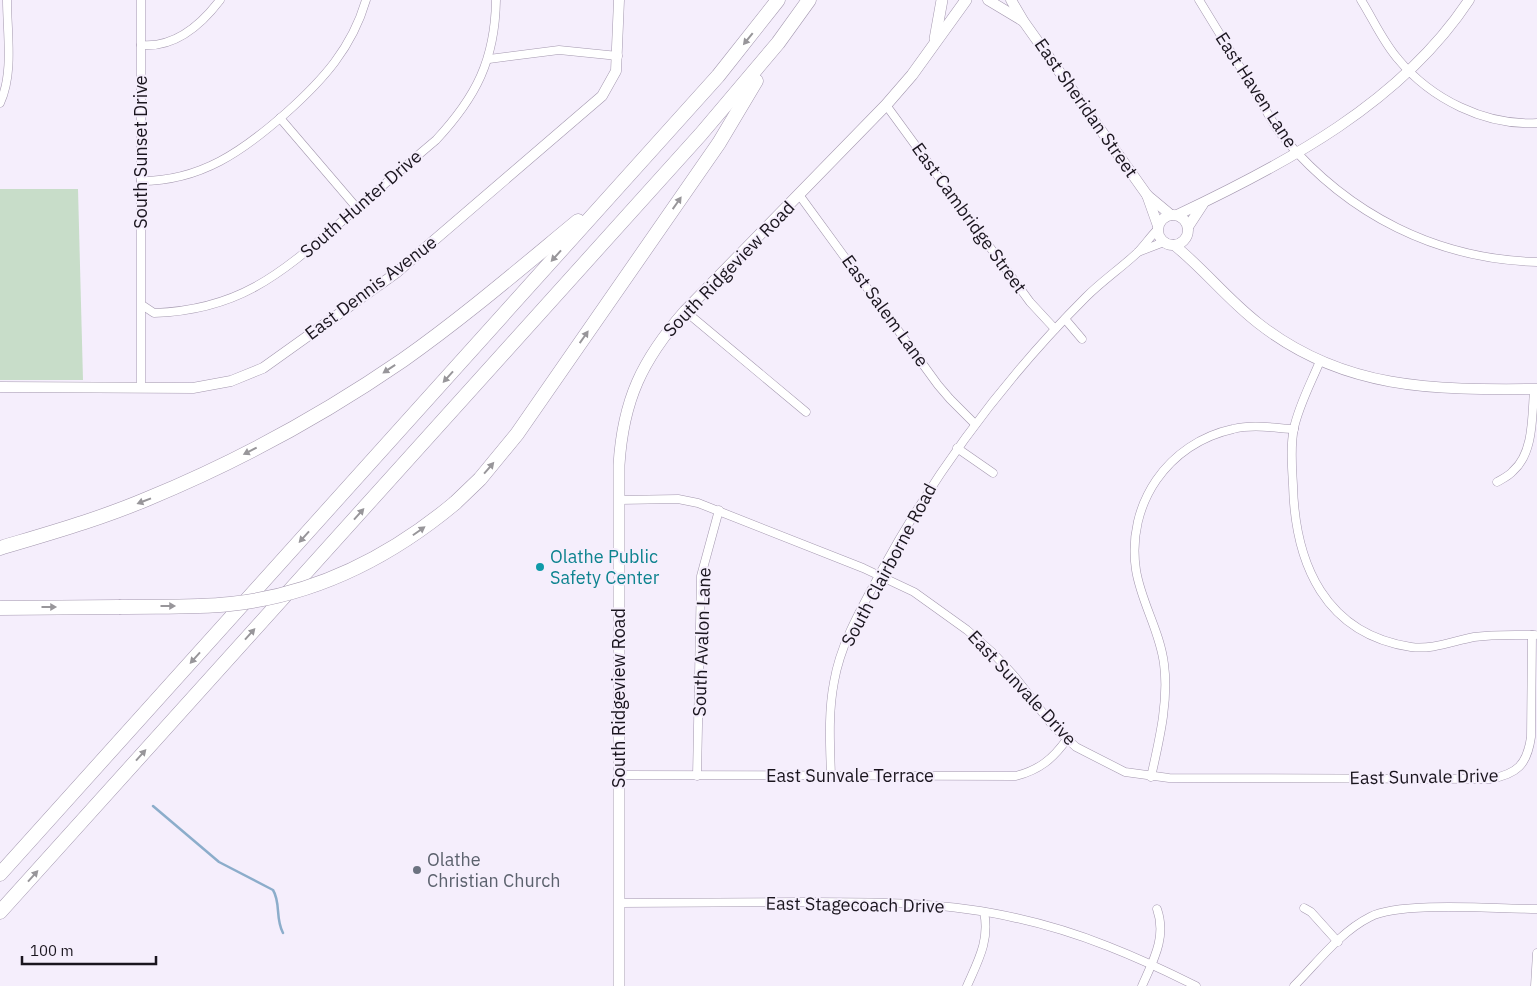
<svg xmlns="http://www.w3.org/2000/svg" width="1537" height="986" viewBox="0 0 1537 986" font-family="'IBM Plex Sans',sans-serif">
	<rect width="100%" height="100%" fill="#f5eefc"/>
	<polygon fill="#c8ddc9" points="0,189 78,189 83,380 0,380"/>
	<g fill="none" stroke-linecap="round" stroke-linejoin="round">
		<path stroke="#8cadcb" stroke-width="2.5" d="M153,806l66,56 54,28c8,13 2,28 10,43"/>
		<defs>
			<g id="minor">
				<path d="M1199,0c19,31 38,62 57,93 9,15 17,32 28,45 65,77 152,121 253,124"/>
				<path d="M1361,0c12,19 22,42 37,59 33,40 87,67 139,64"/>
				<path d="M141,45c33,3 60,-20 79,-45"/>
				<polyline points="489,59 559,50 618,56"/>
				<path d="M0,103c14,-30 7,-70 7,-103"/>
				<polyline points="886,105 1030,302 1055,329"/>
				<polyline points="280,118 357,208"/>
				<path d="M141,181c60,0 102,-30 145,-68 37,-33 66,-65 80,-113"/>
				<polyline points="800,196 938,385 950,399 974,423"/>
				<polyline points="1138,252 1164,242"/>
				<path d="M142,305l12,8c85,-3 125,-38 187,-91 31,-27 63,-55 95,-82 40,-43 59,-80 60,-140"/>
				<polyline points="685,311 806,412"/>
				<polyline points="1065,319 1082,339"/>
				<path d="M1320,361c-9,22 -21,44 -26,67 -4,18 -2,39 -1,57 2,79 32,149 118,162 21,3 42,-6 63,-10 20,-3 41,-2 61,-2"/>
				<polyline points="141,388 141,0"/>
				<polyline points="957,448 993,473"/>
				<path d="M1497,482c5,-3 12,-6 16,-11 21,-18 19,-56 21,-81"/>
				<path d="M619,500l59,-1 20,4 165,65 51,24 53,38 26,23 22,24 38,49 23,21 49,25 44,6 321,1c27,-5 37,-14 41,-42l1,-102"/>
				<path d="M619,775l397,1c23,-6 37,-17 51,-37"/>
				<polyline points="697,776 701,576 719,510"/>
				<path d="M831,776c-1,-31 -3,-63 3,-94 7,-41 30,-78 49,-114 55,-100 122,-190 203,-271 16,-16 35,-29 51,-44 7,-7 13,-16 20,-23"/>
				<path d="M1151,777c8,-36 18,-76 13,-113 -4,-33 -23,-62 -28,-94 -10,-66 32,-127 97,-141 20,-5 41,-1 61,0"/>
				<path d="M619,903c63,0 126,-1 190,-1 69,0 139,0 207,16 64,14 122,39 180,68"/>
				<polyline points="1304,908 1311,912 1338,942"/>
				<path d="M967,986c11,-25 23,-46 17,-74"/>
				<path d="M1142,986c11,-25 25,-49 15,-77"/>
				<path d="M1294,986c23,-23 46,-54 76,-69 30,-16 129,-8 167,-8"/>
				<polyline points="1535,986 1537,953"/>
			</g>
			<g id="tertiary">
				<polyline points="988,0 1023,21"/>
				<polyline points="1011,0 1024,22 1147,195 1158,226"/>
				<polyline points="1147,195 1171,215"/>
				<circle cx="1173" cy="230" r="15"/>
				<path d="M1177,215c108,-51 224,-112 292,-215"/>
				<polyline points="1188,227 1203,204"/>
				<path d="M1174,245c30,24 53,54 84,78 85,67 175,67 279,66"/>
				<polyline points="0,387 193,388 231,381 263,368 396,273 602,96 616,71 619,0"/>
			</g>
			<g id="secondary">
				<polyline points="935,39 942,0"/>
				<path d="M619,986v-521c4,-65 23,-105 66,-154l201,-206 26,-30 54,-75"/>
			</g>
			<g id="motorway">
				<polyline points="455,503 480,479 517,434 719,143 756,81"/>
				<path d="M0,548c50,-15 100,-29 147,-49 90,-37 176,-84 256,-139 61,-43 118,-92 175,-139"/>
				<polyline points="0,608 119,607"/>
				<polyline points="0,874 718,76 778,0"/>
				<polyline points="0,912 701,134 778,43 809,0"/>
			</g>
		</defs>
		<use href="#minor" stroke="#a397ae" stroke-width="9"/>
		<use href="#tertiary" stroke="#a397ae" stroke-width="11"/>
		<use href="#secondary" stroke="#a397ae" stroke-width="12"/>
		<use href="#motorway" stroke="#a397ae" stroke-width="15"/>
		<use href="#minor" stroke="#fff" stroke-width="8"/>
		<use href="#tertiary" stroke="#fff" stroke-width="10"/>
		<use href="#secondary" stroke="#fff" stroke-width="11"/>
		<use href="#motorway" stroke="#fff" stroke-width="14"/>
		<defs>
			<path id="motorway-bridge" d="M119,607c37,-1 74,1 111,-3 85,-9 159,-46 225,-101"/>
		</defs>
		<use href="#motorway-bridge" stroke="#a397ae" stroke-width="15" stroke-linecap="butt"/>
		<use href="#motorway-bridge" stroke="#fff" stroke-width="14"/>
	</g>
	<defs><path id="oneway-solid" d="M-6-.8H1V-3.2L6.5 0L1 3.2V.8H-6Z" transform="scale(1.25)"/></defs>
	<g fill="#98969a">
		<use href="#oneway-solid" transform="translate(748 39) rotate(129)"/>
		<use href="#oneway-solid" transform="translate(677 203) rotate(-55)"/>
		<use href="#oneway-solid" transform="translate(556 256) rotate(132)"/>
		<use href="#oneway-solid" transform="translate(584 337) rotate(-55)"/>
		<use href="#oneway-solid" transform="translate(389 369) rotate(146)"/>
		<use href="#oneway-solid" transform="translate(448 377) rotate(132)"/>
		<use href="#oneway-solid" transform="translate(250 451) rotate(153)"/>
		<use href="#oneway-solid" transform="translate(489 468) rotate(-49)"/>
		<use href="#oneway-solid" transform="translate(144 501) rotate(159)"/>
		<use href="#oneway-solid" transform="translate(359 514) rotate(-48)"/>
		<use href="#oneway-solid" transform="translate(419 531) rotate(-35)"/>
		<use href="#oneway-solid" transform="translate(304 537) rotate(132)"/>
		<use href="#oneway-solid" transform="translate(168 606)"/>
		<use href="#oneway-solid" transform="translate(49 607)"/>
		<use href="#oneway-solid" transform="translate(250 634) rotate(-48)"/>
		<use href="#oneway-solid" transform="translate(195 658) rotate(132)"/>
		<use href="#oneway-solid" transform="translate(141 755) rotate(-48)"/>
		<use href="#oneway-solid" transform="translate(33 876) rotate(-48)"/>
	</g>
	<circle fill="#0f9aa8" stroke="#f5eefc" stroke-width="2" cx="540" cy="567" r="5"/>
	<circle fill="#6b7280" stroke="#f5eefc" stroke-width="2" cx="417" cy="870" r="5"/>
	<g text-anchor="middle" stroke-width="4" stroke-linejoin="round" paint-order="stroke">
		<g font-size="18" fill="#1a151e" stroke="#f5eefc">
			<text transform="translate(1256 90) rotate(57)" y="6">East Haven Lane</text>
			<text transform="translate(1086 108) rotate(55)" y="6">East Sheridan Street</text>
			<text transform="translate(141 152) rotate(-90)" y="6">South Sunset Drive</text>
			<text transform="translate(361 204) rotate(-41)" y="6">South Hunter Drive</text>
			<text transform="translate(969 218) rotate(54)" y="6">East Cambridge Street</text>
			<text transform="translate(729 269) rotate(-46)" y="6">South Ridgeview Road</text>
			<text transform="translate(371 288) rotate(-37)" y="6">East Dennis Avenue</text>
			<text transform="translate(885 311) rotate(54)" y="6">East Salem Lane</text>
			<text transform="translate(889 565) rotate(-62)" y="6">South Clairborne Road</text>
			<text transform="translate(702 642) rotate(-88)" y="6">South Avalon Lane</text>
			<text transform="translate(1022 688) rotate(47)" y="6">East Sunvale Drive</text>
			<text transform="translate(619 698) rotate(-90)" y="6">South Ridgeview Road</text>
			<text x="850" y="782">East Sunvale Terrace</text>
			<text transform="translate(1424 777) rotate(-1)" y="6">East Sunvale Drive</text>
			<text transform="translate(855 905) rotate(1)" y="6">East Stagecoach Drive</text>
		</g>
		<g font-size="18" fill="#0d838f" stroke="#f5eefc" text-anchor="start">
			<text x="550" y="563">Olathe Public<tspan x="550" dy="21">Safety Center</tspan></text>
		</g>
		<g font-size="18" fill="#5b616d" stroke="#f5eefc" text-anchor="start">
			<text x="427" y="866">Olathe<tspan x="427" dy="21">Christian Church</tspan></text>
		</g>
	</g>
	<path d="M22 956v8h134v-8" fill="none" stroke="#1a151e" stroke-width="2.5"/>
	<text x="30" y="956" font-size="15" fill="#1a151e" stroke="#f5eefc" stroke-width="4" paint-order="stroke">100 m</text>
</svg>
